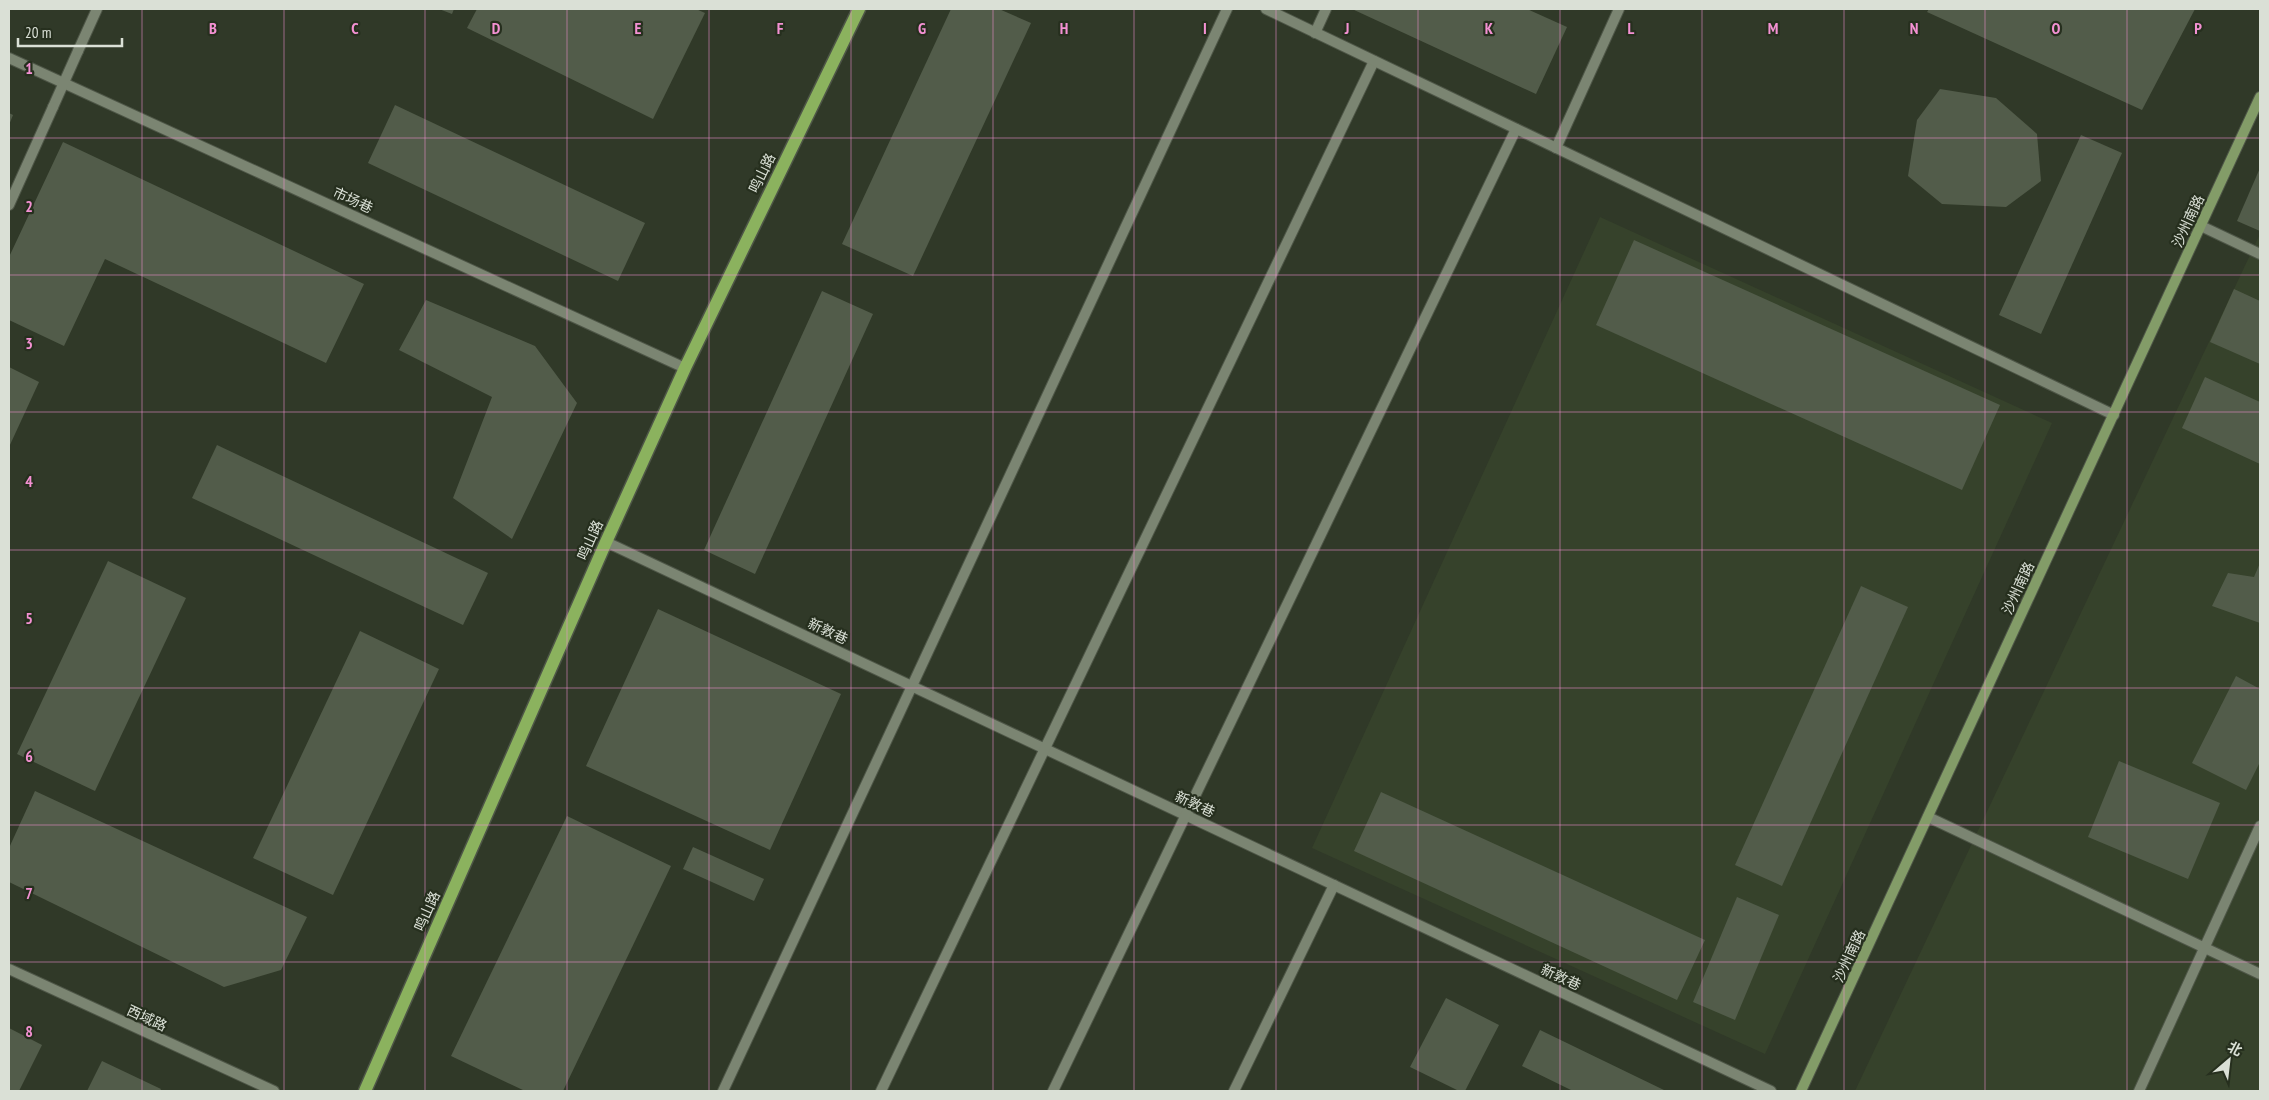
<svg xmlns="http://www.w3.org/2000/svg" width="2269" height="1100" viewBox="0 0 2269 1100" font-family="'PT Sans Narrow','Noto Sans SC',sans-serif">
	<rect width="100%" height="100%" fill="#303928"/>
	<g fill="#36422b">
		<polygon points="1600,217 2052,423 1765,1054 1312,848"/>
		<polygon points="2260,234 2260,1091 1855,1091"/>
	</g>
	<g fill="#525c4a">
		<polygon points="439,9 454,9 452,14"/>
		<polygon points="477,9 696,9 705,13 653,119 467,28"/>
		<polygon points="951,9 999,9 1031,23 913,276 842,244"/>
		<polygon points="1352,9 1527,9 1567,27 1536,94"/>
		<polygon points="1929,9 2195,9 2142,110 1927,12"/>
		<polygon points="1940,89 1996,98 2037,134 2041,181 2006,207 1942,204 1908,176 1917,120"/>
		<polygon points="395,105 645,223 618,281 368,163"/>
		<polygon points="9,113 13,115 9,125"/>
		<polygon points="2081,135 2122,153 2041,334 1999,315"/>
		<polygon points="63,142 364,284 326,363 105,259 64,346 9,320 9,257"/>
		<polygon points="2260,168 2260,231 2237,221"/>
		<polygon points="1634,240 2000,405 1962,490 1596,325"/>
		<polygon points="2234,289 2260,301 2260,364 2210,342"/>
		<polygon points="822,291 873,314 755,574 704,550"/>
		<polygon points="426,300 535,346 577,403 512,539 453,498 492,397 399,350"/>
		<polygon points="9,367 39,382 9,447"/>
		<polygon points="2205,377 2260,402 2260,464 2182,428"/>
		<polygon points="217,445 488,573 463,625 192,498"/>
		<polygon points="108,561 186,598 95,791 17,754"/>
		<polygon points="2260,563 2260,623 2212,606 2228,573 2254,577"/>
		<polygon points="1861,586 1908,607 1782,886 1735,865"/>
		<polygon points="658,609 841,694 770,850 586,766"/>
		<polygon points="360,631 439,669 333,895 253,858"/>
		<polygon points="2236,676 2260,689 2260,762 2246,790 2192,763"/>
		<polygon points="2119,761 2220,803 2188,879 2088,837"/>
		<polygon points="35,791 307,917 281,970 224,987 9,882 9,848"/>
		<polygon points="1381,792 1705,940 1677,1000 1354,851"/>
		<polygon points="567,816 671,866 563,1091 525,1091 451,1056"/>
		<polygon points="693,847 764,879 754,901 683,869"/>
		<polygon points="1737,897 1779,915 1735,1020 1693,1002"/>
		<polygon points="1446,998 1499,1025 1465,1091 1459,1091 1410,1067"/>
		<polygon points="9,1028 42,1045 19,1091 9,1091"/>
		<polygon points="1540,1030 1666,1091 1573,1091 1522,1066"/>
		<polygon points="102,1061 161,1089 160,1091 87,1091"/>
	</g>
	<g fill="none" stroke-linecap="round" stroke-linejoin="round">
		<defs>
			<g id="service">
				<polyline points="1315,33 1326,9"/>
				<polyline points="723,1091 912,686"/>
			</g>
			<g id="pedestrian">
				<polyline points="9,58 685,368"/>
				<polyline points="53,107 78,51"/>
				<polyline points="2201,226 2260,254"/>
				<polyline points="1928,817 2260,974"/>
				<polyline points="2139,1091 2260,826"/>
			</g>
			<g id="minor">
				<polyline points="78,51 97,9"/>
				<polyline points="9,205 53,107"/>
				<polyline points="606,542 1771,1091"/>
				<polyline points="912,686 1227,9"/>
				<polyline points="881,1091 1374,61"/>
				<polyline points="1053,1091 1516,129"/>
				<polyline points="1234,1091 1334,885"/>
			</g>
			<g id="tertiary">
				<polyline points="1266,9 2114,415"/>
				<polyline points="1556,148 1619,9"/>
				<polyline points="9,969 274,1091"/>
			</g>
			<polyline id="secondary" points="1801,1091 2260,97"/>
			<polyline id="primary" points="365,1091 606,542 685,368 859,9"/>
		</defs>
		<use href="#service" stroke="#4e5647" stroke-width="12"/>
		<use href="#pedestrian" stroke="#4e5647" stroke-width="12"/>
		<use href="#minor" stroke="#4e5647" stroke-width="12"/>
		<use href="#tertiary" stroke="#4e5647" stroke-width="12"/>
		<use href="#secondary" stroke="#4e5647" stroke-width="12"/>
		<use href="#primary" stroke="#4e5647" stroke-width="15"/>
		<use href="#service" stroke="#7b8572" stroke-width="10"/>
		<use href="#pedestrian" stroke="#7b8572" stroke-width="10"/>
		<use href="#minor" stroke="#7b8572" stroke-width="10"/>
		<use href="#tertiary" stroke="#7b8572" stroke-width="10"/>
		<use href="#secondary" stroke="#839c68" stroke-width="10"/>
		<use href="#primary" stroke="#8bb25e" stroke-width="12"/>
	</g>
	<path fill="none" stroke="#f491d3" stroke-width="1" stroke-opacity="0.55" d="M142,9v1082M284,9v1082M425,9v1082M567,9v1082M709,9v1082M851,9v1082M993,9v1082M1134,9v1082M1276,9v1082M1418,9v1082M1560,9v1082M1702,9v1082M1844,9v1082M1985,9v1082M2127,9v1082M9,138h2251M9,275h2251M9,412h2251M9,550h2251M9,688h2251M9,825h2251M9,962h2251"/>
	<g text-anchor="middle" stroke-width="4.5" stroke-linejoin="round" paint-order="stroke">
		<g font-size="14" fill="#dae0d6" stroke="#262f1e">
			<text transform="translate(762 173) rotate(-64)" y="5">鸣山路</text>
			<text transform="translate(353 200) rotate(25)" y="5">市场巷</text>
			<text transform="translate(2188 221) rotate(-65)" y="5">沙州南路</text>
			<text transform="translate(590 540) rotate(-66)" y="5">鸣山路</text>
			<text transform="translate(2018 588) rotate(-65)" y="5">沙州南路</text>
			<text transform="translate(828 631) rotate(25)" y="5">新敦巷</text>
			<text transform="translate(1195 804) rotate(25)" y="5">新敦巷</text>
			<text transform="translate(427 911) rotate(-66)" y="5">鸣山路</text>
			<text transform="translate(1849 956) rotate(-65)" y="5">沙州南路</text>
			<text transform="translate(1561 977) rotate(25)" y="5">新敦巷</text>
			<text transform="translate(147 1018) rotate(25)" y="5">西域路</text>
		</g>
	</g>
	<g font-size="16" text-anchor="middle" font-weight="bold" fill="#f491d3" stroke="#262f1e" stroke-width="4.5" stroke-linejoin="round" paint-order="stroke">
		<text x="213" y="34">B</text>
		<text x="355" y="34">C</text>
		<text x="496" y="34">D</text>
		<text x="638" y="34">E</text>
		<text x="780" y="34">F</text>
		<text x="922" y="34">G</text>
		<text x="1064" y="34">H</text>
		<text x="1205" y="34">I</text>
		<text x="1347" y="34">J</text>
		<text x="1489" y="34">K</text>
		<text x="1631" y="34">L</text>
		<text x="1773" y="34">M</text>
		<text x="1914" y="34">N</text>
		<text x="2056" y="34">O</text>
		<text x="2198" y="34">P</text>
		<text x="29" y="74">1</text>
		<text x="29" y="212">2</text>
		<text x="29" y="349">3</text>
		<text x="29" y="487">4</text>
		<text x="29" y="624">5</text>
		<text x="29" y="762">6</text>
		<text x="29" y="899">7</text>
		<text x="29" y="1037">8</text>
	</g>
	<rect width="2269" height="1100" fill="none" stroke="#dae0d6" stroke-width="20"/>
	<g transform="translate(2229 1060) rotate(28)" stroke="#262f1e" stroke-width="4" paint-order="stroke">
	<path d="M0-4L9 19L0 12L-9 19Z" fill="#dae0d6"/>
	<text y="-8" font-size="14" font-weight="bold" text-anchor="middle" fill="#dae0d6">北</text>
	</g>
	<path d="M18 38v8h104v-8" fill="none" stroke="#dae0d6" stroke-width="2.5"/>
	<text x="25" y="38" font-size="15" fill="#dae0d6" stroke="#262f1e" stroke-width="4" paint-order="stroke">20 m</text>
</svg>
